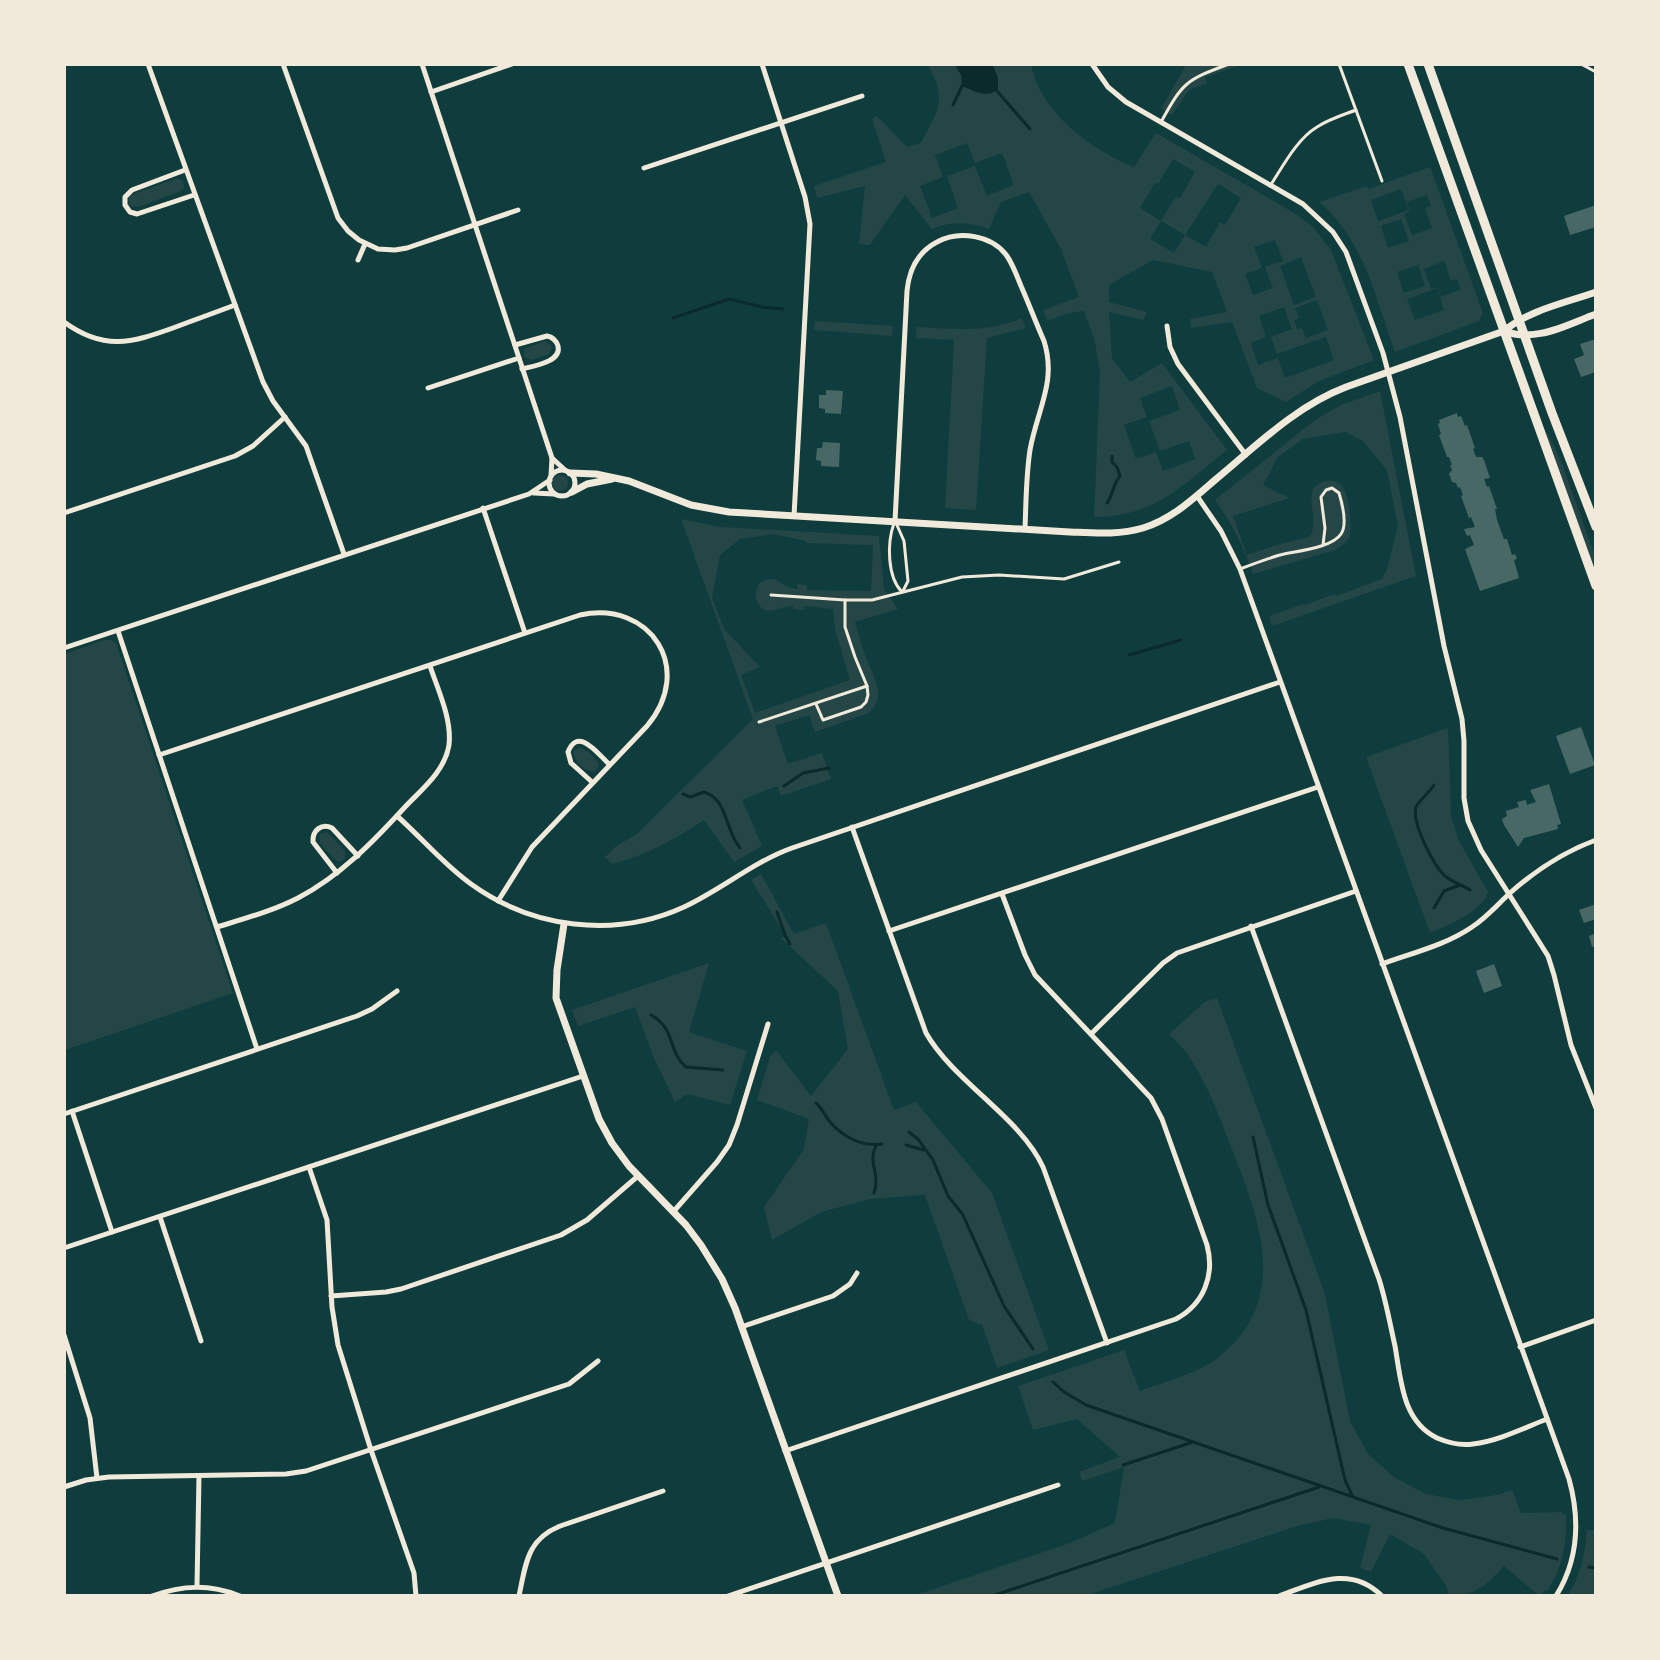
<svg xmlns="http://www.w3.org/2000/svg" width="1660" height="1660" viewBox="0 0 1660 1660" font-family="'Source Sans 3',sans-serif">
	<rect width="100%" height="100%" fill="#0f3d3e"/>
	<g fill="#244646" fill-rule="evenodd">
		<path d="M928,65h103c11,49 59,84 103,102l22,-34 140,81 17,13 18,23 43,110 -55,21 -33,21 -29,-14 -25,-66 -41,6 -1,-9 37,-7 -15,-40 -59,-12 -44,25v17l38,10 -4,8 -34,-8 3,46 18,24 32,-19 65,87c-45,35 -72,67 -133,67l6,-145 -5,-30 -11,-31 -15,2 -21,8 -5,-11 36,-13 -18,-48 -32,-57 -28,10 -12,27c-20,-7 -37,-8 -57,0l-27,-34 -35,50 -11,-1 6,-58 -48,12 -3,-12 72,-24 -14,-43 5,-3 30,31 14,-4c17,-34 27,-42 7,-78zM967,143l8,20 27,-10 12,32 -27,11 -12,-30 -28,10 11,32 -26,10 -12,-32 23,-9 -8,-22zM1173,159l22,13 -15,26 -4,-2 -15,25 -21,-13 15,-25 3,1zM1218,184l23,14 -16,27 -5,-3 -14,25 -21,-12zM1161,221l24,14 -11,18 -24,-14zM1275,240l8,21 -18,6 8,21 -20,7 -8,-21 17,-6 -8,-21zM1301,257l15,40 -22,8 -14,-39zM1317,300l11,30 -22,8 -4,-10 -5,1 -3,-9 5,-2 -4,-10zM1284,307l8,22 -21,8 6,17 49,-17 8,23 -49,18 -7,-20 -20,7 -7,-22 15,-6 -7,-21zM1172,386l8,24 -31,11 11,30 29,-10 6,18 -32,12 -7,-19 -20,7 -12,-34 23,-8 -7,-19z"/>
		<polygon points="1186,65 1240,65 1205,77 1207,83 1189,90 1172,115 1161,109"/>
		<path d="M1430,167l53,146 -4,8 -84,31c-19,-52 -31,-113 -76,-150l48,-16 1,3zM1401,189l8,21 -31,11 -7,-21zM1427,195l4,11 -6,2 7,20 -20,7 -8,-21 6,-3 -3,-9zM1401,219l8,22 -21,7 -7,-22zM1444,261l7,20 6,-2 4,10 -20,8 -4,-10 -6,2 -7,-20zM1418,265l7,21 -21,7 -7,-21zM1437,288l7,22 -29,10 -8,-21z"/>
		<polygon points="175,179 180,179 183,182 184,188 181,191 138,207 129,205 129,197 133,194"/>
		<path d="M1022,318l4,10 -39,10 -11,172 -31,-2 9,-168 -38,-2 1,-11c37,2 70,6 105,-9z"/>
		<polygon points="815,321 893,326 892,336 814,330"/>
		<polygon points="545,341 552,346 549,354 532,360 526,358 524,356 524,349"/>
		<path d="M1380,391l36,185 -144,50 -3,-10 34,-12 1,1 31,-11 1,2 46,-17 5,-10 11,-43 -11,-56 -24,-29 -18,-9 -42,7 -25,18 -15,28 26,13 -56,18 14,39 30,-10 32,-8c14,-17 -12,-50 17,-56 5,-1 10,0 14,3 9,6 13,44 9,54 -3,5 -8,9 -14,12l-82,24c-9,-27 -21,-50 -38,-74l100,-80 26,-15z"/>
		<polygon points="1546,433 1548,433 1562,464 1595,556 1595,571"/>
		<circle cx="560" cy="483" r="8"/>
		<path d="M681,519l40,8 158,9 5,53 14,20 -43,13c3,11 6,22 10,33 7,20 23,39 4,58l-54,19 -6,-17 -34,11 13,38 34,-11 9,26 -50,17 -4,-10 -35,14 20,46 -28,16 -30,-42c-31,20 -56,35 -92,44l-7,-7 10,-10 22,-13 116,-115zM773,534l33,7v2l67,2 -2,46 -64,-1v-5l-10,-1v5c-17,-1 -20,-18 -38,-5 -3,7 -5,12 -1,19 8,16 23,2 35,3v3l10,1 1,-4 29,3 2,20 15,51 -95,33 -14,-38 19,-8 -36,-38 -12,-31 8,-43 20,-16z"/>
		<polygon points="104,640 111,640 116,643 233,993 65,1050 65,654"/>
		<path d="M1448,728l3,88 8,25 29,51c-5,19 -41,34 -58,41l-64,-176z"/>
		<path d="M579,747c8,2 18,11 20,19l-4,5c-9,2 -23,-11 -21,-20z"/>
		<polygon points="327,832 345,851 345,859 340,862 334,859 320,843 320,834"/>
		<polygon points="761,874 794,934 826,923 894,1110 916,1102 992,1193 1049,1350 997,1368 982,1325 969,1320 925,1195 870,1199 821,1212 772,1240 764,1207 804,1149 809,1119 757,1100 770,1057 776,1050 811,1096 848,1049 838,991 781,938 786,936 751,880"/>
		<polygon points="709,963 689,1032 747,1051 730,1105 687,1094 675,1102 653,1056 635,1007 578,1026 572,1010"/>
		<path d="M1217,998l108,296 25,127 18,33 26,23 32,17 34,6 37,-5 15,-5 9,23 41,-1 1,3 3,-1c1,28 -3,54 -19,77l-2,-1 -4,5h-3l-34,-29c-18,19 -27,30 -55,29l-3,-9 -22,-32 -34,-20 -19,38 -11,-4 11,-43 -38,-7 -36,8 -209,69h-172l154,-52 45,-20 9,-56 -42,14 -3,-9 41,-15 -43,-38 -44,11 -15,-44 106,-36 16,41c24,-9 59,-18 79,-34 69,-56 43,-130 16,-200 -13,-34 -25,-68 -45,-99 -5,-9 -14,-16 -21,-24l36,-32z"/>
		<path d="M1587,1530h8v65h-27c13,-20 17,-42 19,-65z"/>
	</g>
	<path fill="#0a2a2b" d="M955,65h38l5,13v11c-11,10 -24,2 -36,-3l-1,-11z"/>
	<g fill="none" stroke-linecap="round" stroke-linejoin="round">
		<g stroke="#0a2a2b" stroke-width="3">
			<polyline points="997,91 1030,129"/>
			<polyline points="953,105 962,86"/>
			<polyline points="673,318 729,299 762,307 783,309"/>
			<path d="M1107,503c6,-8 6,-19 13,-27l-3,-9 -5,-5v-6"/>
			<polyline points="1129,655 1181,640"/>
			<path d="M1434,785c-5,8 -14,14 -18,22 -5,15 18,59 29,69 7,6 17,9 25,14"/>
			<polyline points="784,786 803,773 829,768"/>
			<path d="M683,794l7,3 14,-5c24,7 21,39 36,56"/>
			<polyline points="1434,908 1444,891 1460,885"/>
			<polyline points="777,912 785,935 790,944"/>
			<path d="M651,1015c26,15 16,36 35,52l37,3"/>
			<path d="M816,1103c6,5 9,13 14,19 13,15 32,25 52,22"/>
			<polyline points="909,1132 918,1139 933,1160 948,1196 963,1215 1004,1306 1033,1349"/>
			<polyline points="1253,1137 1268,1205 1306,1310 1345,1480 1352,1495"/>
			<polyline points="906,1145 924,1150"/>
			<path d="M874,1193c7,-19 -7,-31 2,-47"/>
			<polyline points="1053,1382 1064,1392 1086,1405 1443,1528 1557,1559"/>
			<polyline points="1123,1465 1193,1442"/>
			<polyline points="1589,1567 1596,1568"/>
			<polyline points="992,1596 1319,1487"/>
		</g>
	</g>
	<g fill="#486865">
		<polygon points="1596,205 1596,227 1570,235 1564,216"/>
		<polygon points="1596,339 1596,372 1581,377 1574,359 1584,355 1580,344"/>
		<polygon points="826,390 843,391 841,414 825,413 825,409 819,408 819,395 826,395"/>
		<polygon points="1457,413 1458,417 1461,416 1465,426 1467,425 1475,448 1473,449 1476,457 1482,457 1484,460 1490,478 1484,479 1487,487 1489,486 1497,509 1495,509 1497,520 1504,539 1507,539 1512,555 1515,554 1517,559 1514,560 1519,578 1480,591 1465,549 1474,545 1470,535 1467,536 1464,529 1475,527 1471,517 1469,518 1461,496 1463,495 1460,487 1458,488 1456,483 1452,482 1449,474 1452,470 1450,465 1452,465 1449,457 1447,457 1439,435 1441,434 1438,424 1440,423 1439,420"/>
		<polygon points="823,442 840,443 839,467 821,466 821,461 816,460 817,448 822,448"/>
		<polygon points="1581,727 1595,765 1570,774 1556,736"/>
		<polygon points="1549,784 1561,824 1557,825 1558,829 1524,838 1518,847 1504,825 1502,819 1507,816 1506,811 1519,807 1517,802 1526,800 1527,805 1536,802 1530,790"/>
		<polygon points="1596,904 1596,919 1584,923 1579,910"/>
		<polygon points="1596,933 1596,946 1592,947 1589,936"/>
		<polygon points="1494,964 1502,986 1484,993 1476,971"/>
	</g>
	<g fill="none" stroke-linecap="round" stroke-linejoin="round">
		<g stroke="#f1e9da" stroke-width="3">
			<polyline points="1339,64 1382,181"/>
			<polyline points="1581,64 1596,72"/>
			<path d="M1161,122c22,-40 25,-42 68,-58"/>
			<path d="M1270,186c13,-20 27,-47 47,-59 12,-8 26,-12 39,-17"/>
			<path d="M894,523c-7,20 -7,54 8,69"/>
			<polyline points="896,523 904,541 908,581 903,591"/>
			<path d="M1240,569c13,-5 26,-10 40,-14 16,-4 52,-7 61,-21 7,-10 1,-31 -2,-41l-7,-5 -6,2 -5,7 4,31 -2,17"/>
			<polyline points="771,595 845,600 872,600 962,577 999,575 1064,579 1119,562"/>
			<polyline points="816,704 823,720 861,707 866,702 868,695 867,686 855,657 845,627 845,600"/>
			<polyline points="759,722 867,686"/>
		</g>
		<g stroke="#f1e9da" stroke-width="5">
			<polyline points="148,64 263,382 273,401 306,446 344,554"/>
			<polyline points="283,64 338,218 348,231 359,240 378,249 395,250 407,248 518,210"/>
			<polyline points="422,64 552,458 551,476"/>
			<polyline points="762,64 805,197 810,224 794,516"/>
			<polyline points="1092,64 1108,87 1126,102 1303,204 1333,232 1346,252 1383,353 1400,417 1444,646 1462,719 1464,741 1464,798 1468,821 1481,850 1548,956 1554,975 1571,1045 1596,1108"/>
			<polyline points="431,92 512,64"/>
			<polyline points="644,168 862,96"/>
			<polyline points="185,170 132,190 125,197 125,205 130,212 137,214 194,195"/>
			<polyline points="358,260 365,244"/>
			<path d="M64,322c40,29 67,21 109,6 21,-8 41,-15 62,-23"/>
			<polyline points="1167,326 1170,347 1178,364 1246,455"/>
			<path d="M515,345l32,-9c6,1 9,4 11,10 4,16 -25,20 -36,23"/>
			<polyline points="428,388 519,358"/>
			<polyline points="552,458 566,471"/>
			<circle cx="562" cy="483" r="13"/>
			<polyline points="534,493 554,494"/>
			<path d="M1197,496l24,35 19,38 329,910c11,40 10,80 -13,117"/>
			<polyline points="483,508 525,633"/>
			<polyline points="64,513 235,456 253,446 285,417"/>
			<path d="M895,521l12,-230c2,-21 11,-39 30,-49 22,-12 55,-7 70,14 6,9 10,20 14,30 8,18 15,37 23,55 13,41 -7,69 -14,109 -4,26 -4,53 -5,79"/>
			<polyline points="118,631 257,1049"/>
			<polyline points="64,648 529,494 550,480"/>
			<path d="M159,755l421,-140c71,-15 115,54 67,111l-115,121 -34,54"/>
			<path d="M592,782l-21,-19 -3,-11c10,-26 30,2 41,12"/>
			<path d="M397,816c25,22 47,49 74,68 61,44 143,55 213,23 37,-17 69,-45 108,-59l488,-166"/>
			<path d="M852,827l74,206c28,49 94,84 117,134l64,176"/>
			<path d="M337,873l-24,-31c-1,-12 9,-19 19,-14l26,28"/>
			<path d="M1251,926l128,353c7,22 11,45 16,67 6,34 7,75 42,92 12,5 24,8 36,6 25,-3 51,-16 74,-25"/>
			<path d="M217,927c26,-8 56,-16 81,-29 42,-22 75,-56 107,-91 17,-18 40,-36 44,-62 3,-26 -11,-55 -19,-79"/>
			<polyline points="889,931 1318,787"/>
			<path d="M1382,964c30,-11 64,-19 90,-37 14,-9 25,-22 38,-34 26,-23 53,-41 86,-53"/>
			<polyline points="1091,1034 1163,963 1177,953 1356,891"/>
			<polyline points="72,1111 112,1232"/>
			<polyline points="64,1114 357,1016 372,1009 397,991"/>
			<polyline points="309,1167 327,1220 332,1307 338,1345 371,1450 414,1573 416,1596"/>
			<polyline points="674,1211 717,1162 729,1145 737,1125 768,1024"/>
			<polyline points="160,1217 201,1341"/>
			<polyline points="64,1248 583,1076"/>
			<polyline points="331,1296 386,1292 401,1289 561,1235 587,1220 638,1176"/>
			<polyline points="741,1327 833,1296 850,1284 857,1273"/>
			<polyline points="64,1335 90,1418 97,1478"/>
			<polyline points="1520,1347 1596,1320"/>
			<path d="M785,1451l391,-132c28,-15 39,-44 31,-74l-45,-126 -11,-21 -116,-123 -10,-20 -23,-61"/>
			<polyline points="64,1487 86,1480 109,1477 286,1474 306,1471 569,1384 598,1361"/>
			<polyline points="197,1586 199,1476"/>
			<path d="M152,1596c31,-11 57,-12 88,0"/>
			<path d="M519,1596c7,-33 8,-58 44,-71l100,-34"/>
			<polyline points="728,1596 1058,1485"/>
			<path d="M1279,1596c36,-13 71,-32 103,0"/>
		</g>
		<g stroke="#f1e9da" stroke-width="7">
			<path d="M1504,331c31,12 62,-6 92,-17"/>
			<path d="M570,473l26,1 33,7 62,24 38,7 341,20c25,1 49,3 73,-4 29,-9 50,-29 72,-48 41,-34 81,-74 131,-93l158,-56c25,-21 61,-28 92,-39"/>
			<polyline points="572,492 587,484 612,479"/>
			<polyline points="564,924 557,970 556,998 599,1119 612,1143 629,1166 686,1225 701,1245 722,1279 735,1308 838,1596"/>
		</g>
		<g stroke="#f1e9da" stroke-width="9">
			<polyline points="1408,64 1596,586"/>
			<polyline points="1428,64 1552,413 1596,527"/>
		</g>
	</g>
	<rect width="1660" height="1660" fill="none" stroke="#f1e9da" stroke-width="132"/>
</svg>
